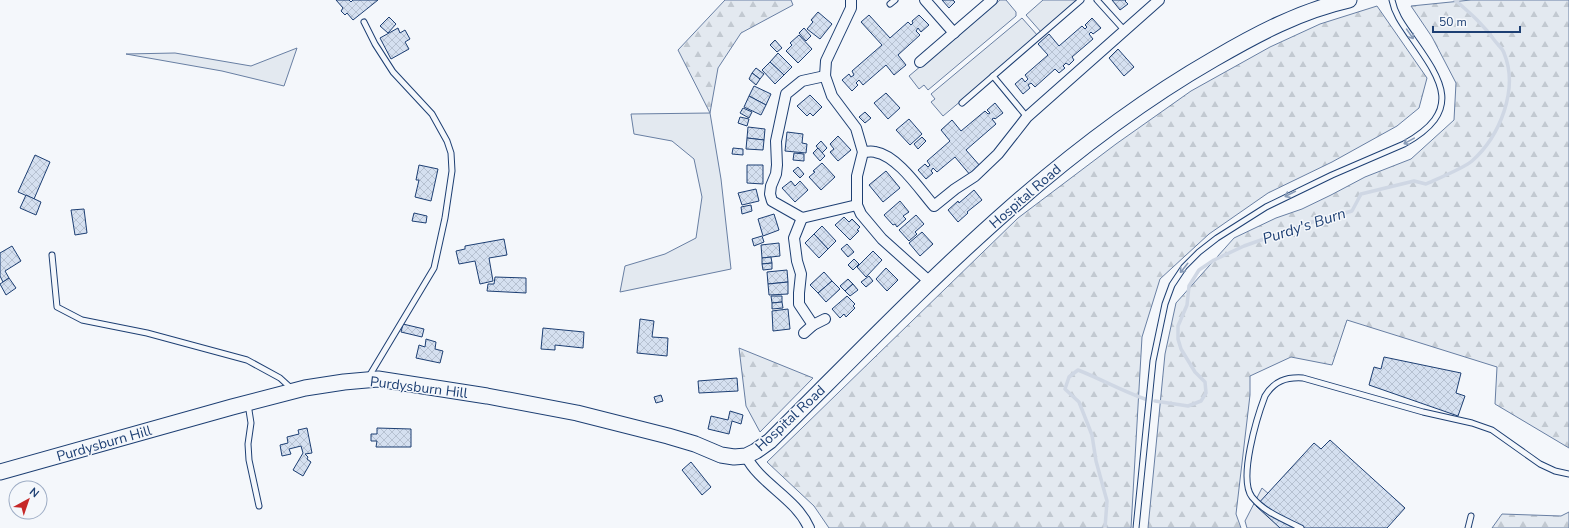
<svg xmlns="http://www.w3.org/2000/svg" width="1569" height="528" viewBox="0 0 1569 528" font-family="'Nunito Sans',sans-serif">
	<defs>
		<pattern id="forest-firs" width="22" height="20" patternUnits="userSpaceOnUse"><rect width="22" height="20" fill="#e3e9f0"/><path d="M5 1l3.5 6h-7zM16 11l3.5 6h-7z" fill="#c2c9d1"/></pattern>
		<pattern id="building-cross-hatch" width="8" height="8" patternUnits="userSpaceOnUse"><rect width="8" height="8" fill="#d5e0f0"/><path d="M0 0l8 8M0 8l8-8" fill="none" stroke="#b6c1d1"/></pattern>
	</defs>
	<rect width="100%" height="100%" fill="#f4f7fb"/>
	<g fill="#e3e9f0" stroke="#687fa3">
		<polygon points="1000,0 1006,0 1016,12 1016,16 928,90 924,85 919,89 909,76"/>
		<polygon points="1043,0 1078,0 1041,32 1026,15"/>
		<polygon points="1022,18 1038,36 943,116 931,102 935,99 931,94"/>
		<polygon points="297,48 284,86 222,71 126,54 175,53 251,66"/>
		<polygon points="710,113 721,179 731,269 620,292 625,266 665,254 696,238 702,197 694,159 672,141 634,134 631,114"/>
	</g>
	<g fill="url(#forest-firs)" stroke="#687fa3">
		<polygon points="725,0 791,0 793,5 741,33 718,68 710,113 678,50"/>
		<polygon points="1471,0 1569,0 1569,448 1495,404 1497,367 1347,320 1332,365 1291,357 1250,376 1250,395 1236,514 1241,528 1148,528 1165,354 1176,303 1234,238 1276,218 1302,209 1331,195 1365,177 1411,159 1454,120 1456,83 1432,37 1411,6"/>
		<polygon points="1377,6 1427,78 1419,108 1397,126 1332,162 1268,193 1209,234 1160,279 1142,337 1131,528 829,528 814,506 767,462 1018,218 1116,144 1191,91 1270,47 1320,24"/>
		<polygon points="739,348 813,378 760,432 746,406"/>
		<polygon points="1569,512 1569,528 1492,528 1502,514 1561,516"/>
	</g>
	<polygon fill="#e3e8f0" stroke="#687fa3" points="1262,488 1271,496 1317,528 1247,528 1245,521"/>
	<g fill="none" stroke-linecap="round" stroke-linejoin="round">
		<g stroke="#cfd7e4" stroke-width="3.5">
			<path d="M1155,401l33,5 13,-5 5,-8 -1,-11 -10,-10 -14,-23 -3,-10v-13l9,-21 2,-19 10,-16 15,-10 30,-14 68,-24 40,-11 9,-17 53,-13 12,3c11,-5 38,-16 46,-23 28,-25 47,-72 32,-108 -1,-4 -6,-8 -9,-12 -12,-17 -24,-27 -40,-41"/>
			<path d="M1105,528l2,-27 -11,-40 -4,-26 -13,-33 -14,-13 4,-12 9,-7c23,9 44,21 67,29"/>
		</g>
	</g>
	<g fill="url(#building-cross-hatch)" stroke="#1d3f73">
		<polygon points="336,0 349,0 351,2 353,0 378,0 353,20 347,13 345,15 341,11 343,8"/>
		<polygon points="942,0 953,0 955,2 949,8"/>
		<polygon points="1112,0 1126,0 1125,1 1128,4 1120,10"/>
		<polygon points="818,12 832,24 820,39 807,29 813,22 811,20"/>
		<polygon points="869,15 890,38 908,22 911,25 913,23 912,21 919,15 929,25 921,32 918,28 916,31 920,35 898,55 906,65 894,75 886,65 863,85 859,80 856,83 858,85 852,91 842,80 849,74 851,77 854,75 852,71 882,45 861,22"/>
		<polygon points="389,17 396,24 388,33 380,26"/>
		<polygon points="1092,18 1101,28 1093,34 1091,32 1089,34 1093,39 1072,57 1074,60 1069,65 1066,63 1063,66 1065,68 1059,73 1055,69 1035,87 1031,83 1028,85 1030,88 1023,94 1015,84 1022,78 1025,82 1028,79 1025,75 1048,55 1038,44 1049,34 1059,46 1082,26 1085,29 1087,27 1085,25"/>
		<polygon points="398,28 400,33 405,30 410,39 405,42 409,49 391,59 380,38"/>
		<polygon points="804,28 811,36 806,41 799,33"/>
		<polygon points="799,35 812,49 798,63 786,51 792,45 790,43"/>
		<polygon points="775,40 782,48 777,52 770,45"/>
		<polygon points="1118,49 1134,67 1124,76 1109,58"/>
		<polygon points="778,53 792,67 784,75 770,62"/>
		<polygon points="770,62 784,75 775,84 762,70"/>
		<polygon points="756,68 764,74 760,79 752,73"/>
		<polygon points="752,73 760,79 756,85 749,79"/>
		<polygon points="754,86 771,94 766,105 749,96"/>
		<polygon points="886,93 900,108 888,119 874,103"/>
		<polygon points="810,95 822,107 813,116 810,113 807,116 797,106"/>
		<polygon points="749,96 766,105 761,115 744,107"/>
		<polygon points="995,103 1003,113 995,119 994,118 992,119 996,124 966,150 981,167 971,176 955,157 937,172 933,168 931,171 933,173 926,179 918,170 925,164 928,167 930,165 927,161 950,141 941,130 952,120 961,131 985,111 988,114 990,113 987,110"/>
		<polygon points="743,108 752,112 749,118 740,113"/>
		<polygon points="865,112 871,118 865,123 859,117"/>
		<polygon points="740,117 749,119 747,126 738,123"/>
		<polygon points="909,119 922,134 910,145 896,130"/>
		<polygon points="748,127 765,129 764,140 747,138"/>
		<polygon points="787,132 803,134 802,143 807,144 806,153 785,151"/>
		<polygon points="838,136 851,150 838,161 830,152 834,149 830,144"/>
		<polygon points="922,137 926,141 918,149 914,144"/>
		<polygon points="747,138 764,140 763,150 746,149"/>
		<polygon points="821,141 827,148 822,153 816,146"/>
		<polygon points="733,148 743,149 743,155 732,154"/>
		<polygon points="818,148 825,156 820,161 813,153"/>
		<polygon points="794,153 804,154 804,161 793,160"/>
		<polygon points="35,155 50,162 34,199 18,192"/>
		<polygon points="822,163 835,177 821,190 809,177 815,172 813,171"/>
		<polygon points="419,165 438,169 431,201 415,197 419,180 416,180"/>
		<polygon points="747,165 763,165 763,184 747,183"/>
		<polygon points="798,167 804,174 800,178 793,171"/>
		<polygon points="886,171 900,188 883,202 869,185"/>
		<polygon points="791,181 795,186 800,181 808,190 795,202 782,188"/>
		<polygon points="756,189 759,201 742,205 738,193"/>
		<polygon points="974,190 982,200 967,212 968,213 958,222 948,210 958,201 959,203"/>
		<polygon points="26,195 41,202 36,215 20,208"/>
		<polygon points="900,201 909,212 903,216 906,219 897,227 895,224 893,225 884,215"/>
		<polygon points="751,205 752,211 742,214 741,207"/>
		<polygon points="84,209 87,233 75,235 71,210"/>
		<polygon points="414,213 427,216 426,223 412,221"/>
		<polygon points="774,214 779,230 763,236 758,219"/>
		<polygon points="916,215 924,224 915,232 917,234 909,241 899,230"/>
		<polygon points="844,217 849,222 852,219 860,227 857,230 859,231 850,240 835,225"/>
		<polygon points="822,226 836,241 828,249 814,234"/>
		<polygon points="922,232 933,244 920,256 909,243"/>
		<polygon points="814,234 828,249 819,258 805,243"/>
		<polygon points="762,236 764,242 754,246 752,239"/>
		<polygon points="504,239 507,255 489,258 493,281 480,284 475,261 459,264 456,251 465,249 465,246"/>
		<polygon points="779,243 780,256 762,258 761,245"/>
		<polygon points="847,244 854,252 848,257 841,249"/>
		<polygon points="12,246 21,261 5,271 9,278 3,282 0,276 0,253"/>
		<polygon points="873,251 882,260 866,277 857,267"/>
		<polygon points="771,257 772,263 762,264 762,258"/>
		<polygon points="854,259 859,264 853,270 848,265"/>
		<polygon points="772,263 772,269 763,270 762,264"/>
		<polygon points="886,268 898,280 887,291 876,279"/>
		<polygon points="787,270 788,282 768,284 767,272"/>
		<polygon points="824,272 832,281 818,293 810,285"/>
		<polygon points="869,276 873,281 866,287 861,282"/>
		<polygon points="495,277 526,278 526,293 487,291 488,284 494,284"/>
		<polygon points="9,278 16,288 6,295 0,284"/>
		<polygon points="848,279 853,284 845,291 840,286"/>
		<polygon points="832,281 840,289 826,302 818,293"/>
		<polygon points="788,282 788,294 769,295 768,284"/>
		<polygon points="853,284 858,290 850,296 845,291"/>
		<polygon points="771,296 782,296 782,302 772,303"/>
		<polygon points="847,296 855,304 853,306 855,308 846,317 844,314 840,318 832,309"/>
		<polygon points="782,302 783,308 772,309 772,303"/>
		<polygon points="788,309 790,329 773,331 772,311"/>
		<polygon points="640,319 654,321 652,337 668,338 667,356 637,353"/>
		<polygon points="403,324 424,329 422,337 401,332"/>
		<polygon points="543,328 584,332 583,348 555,345 555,350 541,349"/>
		<polygon points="426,339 436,342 435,349 443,351 440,363 416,358 419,345 425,347"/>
		<polygon points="1384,357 1461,373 1456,393 1465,396 1458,416 1369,385 1374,367 1381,369"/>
		<polygon points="737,378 738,391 699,393 698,381"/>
		<polygon points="661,395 663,401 656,403 654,397"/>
		<polygon points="730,411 743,415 741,424 732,421 729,434 708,429 711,416 728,420"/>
		<polygon points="307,428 312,453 305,454 308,457 307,459 311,462 303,476 293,470 303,453 301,446 289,449 291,454 282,456 280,445 288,443 287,437 299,434 298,430"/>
		<polygon points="377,428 411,429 411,447 376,447 377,441 371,441 371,434 377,434"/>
		<polygon points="1330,440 1405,508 1387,528 1280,528 1256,506 1314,443 1321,449"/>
		<polygon points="691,462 711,487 702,495 682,470"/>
	</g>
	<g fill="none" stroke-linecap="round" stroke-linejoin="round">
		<defs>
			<g id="lane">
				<polyline points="1097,0 1125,31"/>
				<polyline points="890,4 895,0"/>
				<polyline points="364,22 375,44 393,72 432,114 447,141 451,153 452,171 445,218 434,268 368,378"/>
				<polyline points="993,76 1027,117"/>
				<polyline points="962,103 1081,0"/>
				<polyline points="52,255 57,307 82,320 147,333 247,360 280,378 292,389"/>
				<polyline points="248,404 251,423 248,444 249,460 259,506"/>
				<path d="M1136,528l17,-167 12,-57 7,-19 12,-18 15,-15 18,-14 49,-31 66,-32 72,-31c59,-33 39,-62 8,-106 -9,-13 -17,-23 -20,-38"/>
				<path d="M1301,528c-16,-8 -37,-16 -49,-31 -14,-18 5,-80 13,-101 9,-15 21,-19 38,-18l120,34 49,11 20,7 48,34 15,7 14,3"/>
				<polyline points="1468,528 1471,516"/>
			</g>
			<g id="street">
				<polyline points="851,0 851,8 826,61 825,76 832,96 856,128 863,152 857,176 857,205 861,214 882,239 930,282"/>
				<polyline points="925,0 954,33"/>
				<polyline points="920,62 992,0"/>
				<polyline points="825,76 802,81 786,94 776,141 777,165 776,174 771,186 770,194 772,201 802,218 857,205"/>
				<path d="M863,152c4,0 8,-1 12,0 23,4 45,38 59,54l21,-17 20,-13 23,-22 29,-37 132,-117"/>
				<polyline points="802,218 794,238 797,261 801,274 799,293 799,304 813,325"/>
				<polyline points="804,333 813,325 825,319"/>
				<path d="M746,456c14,28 50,42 63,72"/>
			</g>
			<path id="secondary" d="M0,472l232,-65 73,-19 39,-6 34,-3 109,17 90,17 91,23 27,8 26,11 13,2 12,-1 10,-5 14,-10c139,-138 273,-284 444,-382 43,-25 86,-48 135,-59"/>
		</defs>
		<use href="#lane" stroke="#1d3f73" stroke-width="7"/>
		<use href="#street" stroke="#1d3f73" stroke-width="12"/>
		<use href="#secondary" stroke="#1d3f73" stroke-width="17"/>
		<use href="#lane" stroke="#f4f7fb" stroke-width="5"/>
		<use href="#street" stroke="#f4f7fb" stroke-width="10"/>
		<use href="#secondary" stroke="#f4f7fb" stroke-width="15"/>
	</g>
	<defs><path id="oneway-shaft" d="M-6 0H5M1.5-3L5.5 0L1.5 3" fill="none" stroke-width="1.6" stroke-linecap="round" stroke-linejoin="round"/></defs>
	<g stroke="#889bb7">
		<use href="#oneway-shaft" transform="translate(1410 34) rotate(55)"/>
		<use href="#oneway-shaft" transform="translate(1409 141) rotate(151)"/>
		<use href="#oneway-shaft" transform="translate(1290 194) rotate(153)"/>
		<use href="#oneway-shaft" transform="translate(1184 268) rotate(129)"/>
	</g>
	<g text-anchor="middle" stroke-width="3" stroke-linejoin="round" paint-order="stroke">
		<g font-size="14" fill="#1d3f73" stroke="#f4f7fb">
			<text transform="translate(1025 196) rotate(-41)" y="5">Hospital Road</text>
			<text transform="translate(419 387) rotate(7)" y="5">Purdysburn Hill</text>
			<text transform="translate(790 418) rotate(-43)" y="5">Hospital Road</text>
			<text transform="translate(104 443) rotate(-16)" y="5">Purdysburn Hill</text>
		</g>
		<g font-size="15" font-style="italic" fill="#1d3f73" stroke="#f4f7fb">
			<text transform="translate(1304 226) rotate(-18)" y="5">Purdy's Burn</text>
		</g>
	</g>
	<g transform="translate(28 500) rotate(40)"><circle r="19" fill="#f4f7fb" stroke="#9eadc5"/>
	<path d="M0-3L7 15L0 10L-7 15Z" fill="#c62828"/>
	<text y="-6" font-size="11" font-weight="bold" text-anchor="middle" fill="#1d3f73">N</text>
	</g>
	<path d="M1433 26v6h87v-6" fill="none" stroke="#1d3f73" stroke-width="2"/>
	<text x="1439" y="26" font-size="12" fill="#1d3f73" stroke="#f4f7fb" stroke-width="3" paint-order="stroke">50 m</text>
</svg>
